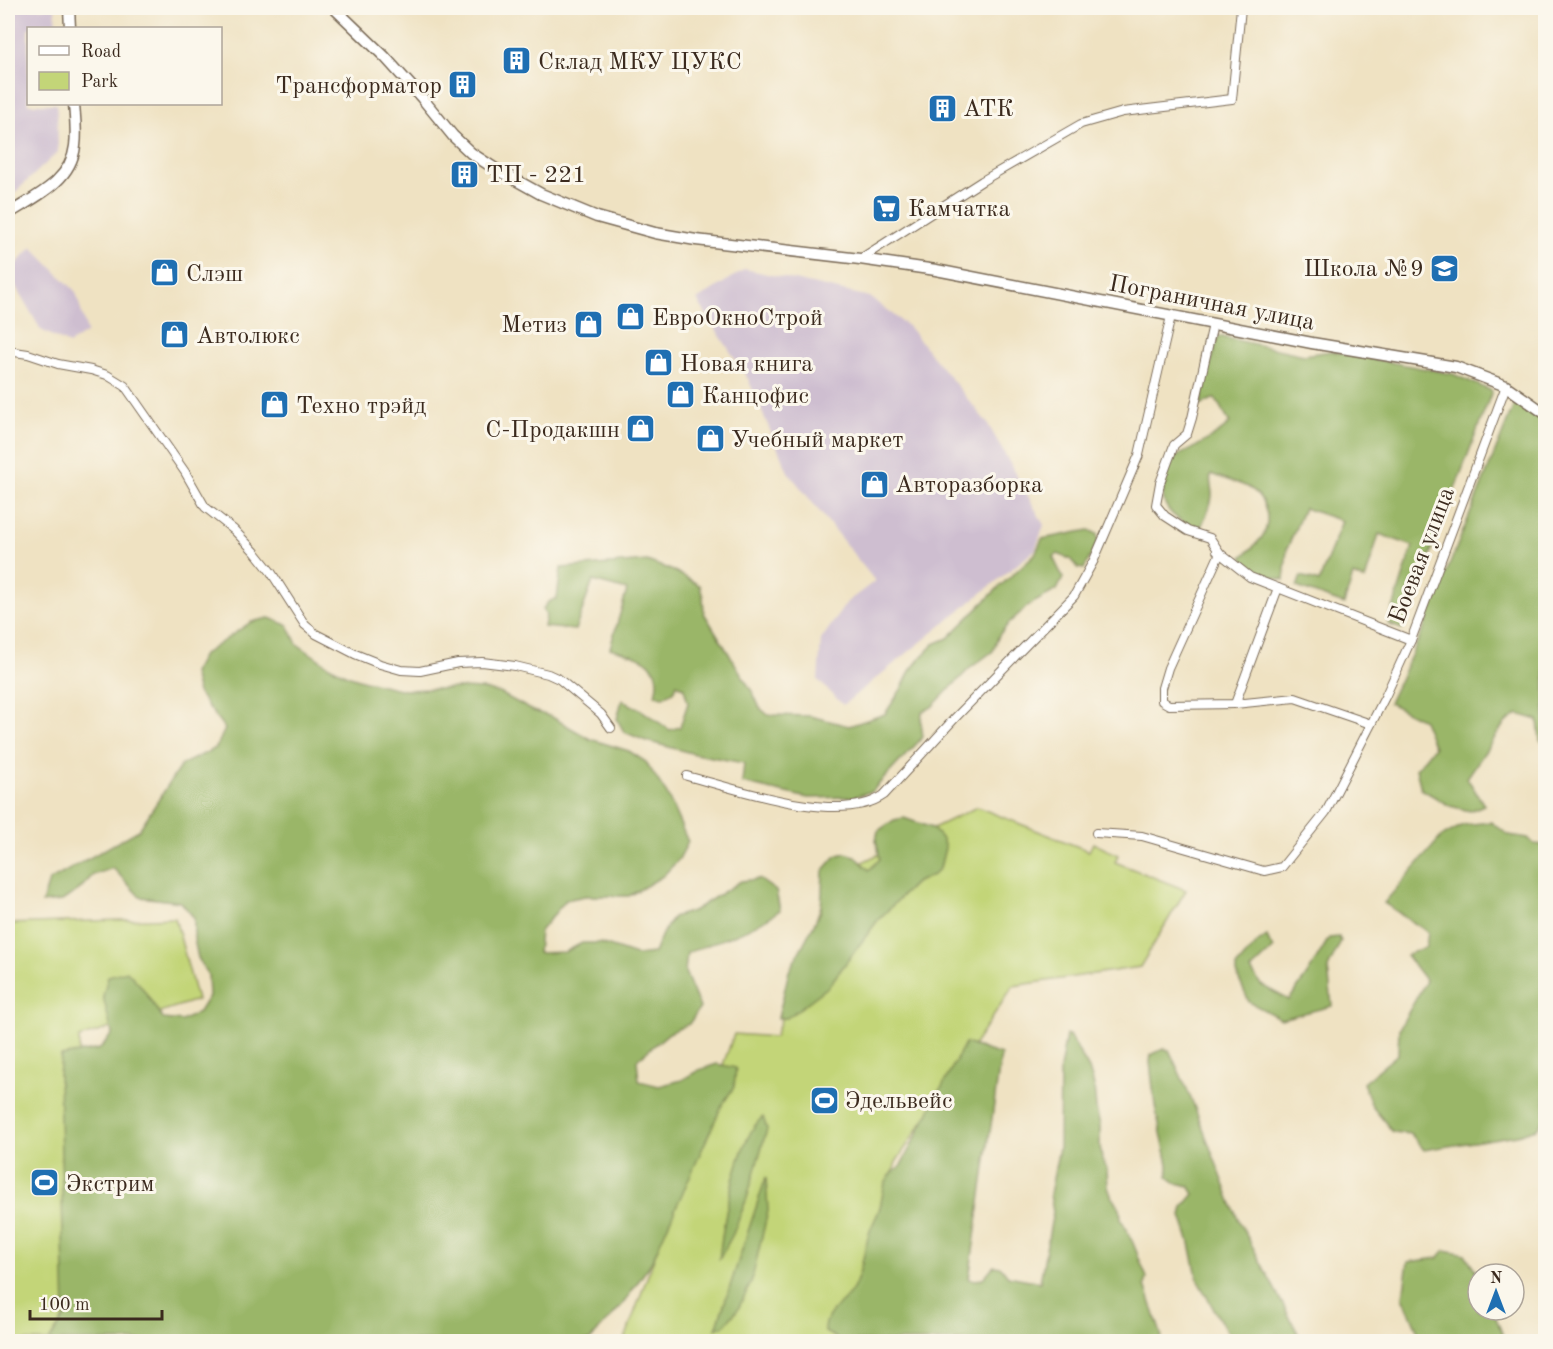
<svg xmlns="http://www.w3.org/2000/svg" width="1553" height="1349" viewBox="0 0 1553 1349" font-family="'Old Standard TT',serif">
	<rect width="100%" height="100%" fill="#fbf7ec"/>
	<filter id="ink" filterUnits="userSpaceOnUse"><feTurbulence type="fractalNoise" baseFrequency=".0167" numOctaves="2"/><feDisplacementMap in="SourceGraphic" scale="12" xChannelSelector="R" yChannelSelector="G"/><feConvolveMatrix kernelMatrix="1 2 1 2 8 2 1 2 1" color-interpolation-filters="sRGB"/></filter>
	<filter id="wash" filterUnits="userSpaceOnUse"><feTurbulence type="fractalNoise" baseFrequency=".008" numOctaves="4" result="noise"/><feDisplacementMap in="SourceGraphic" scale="24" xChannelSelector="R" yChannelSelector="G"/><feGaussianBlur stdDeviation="1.35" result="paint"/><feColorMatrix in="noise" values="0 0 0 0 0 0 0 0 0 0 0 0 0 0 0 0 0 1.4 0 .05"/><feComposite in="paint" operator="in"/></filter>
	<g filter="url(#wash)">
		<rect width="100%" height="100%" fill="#efe2c2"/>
		<g fill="#cebed0">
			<polygon points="8,8 55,8 56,28 28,28 28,104 57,104 58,152 8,199"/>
			<polygon points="32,247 76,292 87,332 69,344 41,330 8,273"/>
			<polygon points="745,269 870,297 909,327 988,424 1044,525 1035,550 843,705 818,680 821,640 847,602 875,581 788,472 748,379 697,300"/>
		</g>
		<g fill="#c3d578" stroke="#7f804b" stroke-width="1.5">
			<polygon points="977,807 1089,851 1093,843 1118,855 1115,862 1186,890 1140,967 1013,986 896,1162 842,1341 624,1342 734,1034 775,1037 831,877"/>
			<polygon points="175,918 197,1000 79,1038 84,1329 76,1341 8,1341 8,924"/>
		</g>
		<g fill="#9ab668" stroke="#6a7043" stroke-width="1.5">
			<path d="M1218,336l86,19 27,-4 122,23 39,17 -90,238 -14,-5 25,-78 -34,-12 -14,46 -12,-5 -9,29 -47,-17 4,-11 18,6 23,-61 -38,-13 -17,41 -3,31c-16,-4 -33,-7 -42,-23 7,-6 15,-13 20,-20 11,-17 3,-41 -14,-50 -11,-5 -25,-8 -37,-13 -2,10 1,12 1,21 0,11 -8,24 -12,34 -27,-9 -46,-24 -33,-55 2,-4 4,-13 8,-16 4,-4 12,-6 17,-9 13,-8 28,-15 38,-26l-15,-25 -15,7z"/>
			<polygon points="1516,400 1545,422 1545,744 1540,740 1538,720 1518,714 1504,724 1467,778 1484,805 1470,811 1450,806 1421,789 1416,769 1434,747 1423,720 1389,703 1424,628"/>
			<path d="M1089,530l8,4 1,7 -14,28 -6,-1 -8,-9 -12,-5 -5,3 10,21 -6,12 -28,15 -19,17 -11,13 -6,16 -24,18 -37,38 -10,5 -1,10 2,15 -51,54 -18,6 -46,1 -66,-15 2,-20 -49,-9 -49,-13 -22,-9 -7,-13 5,-19 19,10 29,20 10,-3 8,-24 -4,-15 -7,-4 -4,8 -10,5 -8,-2c10,-36 -19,-39 -45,-47l17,-58 -34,-9 -18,49 -31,-3 2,-12 -3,-6 5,-7 9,-4 4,-30 86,-7 29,11 23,13 4,11 1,17 49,80 7,15 8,7 42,1 39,10 36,-12 17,-26 8,-17 11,-14 13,-13 14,-6 50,-50 37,-34 7,-15z"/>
			<path d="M269,618l19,7 9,19 32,22 18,9 18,6 39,9 58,-2 20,1 18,4 33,18 19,6 38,22 39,12 17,11 21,32 21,48 -9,17 -16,17 -34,20h-44l-19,4 -26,31 -2,22 27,-1 17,-9h18l36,12 18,-2 8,-19 11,-17 20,-6 48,-30 18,-2 17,12 4,19c-28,21 -61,30 -93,43l-2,19 15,36 -11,16 -20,9 -32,27 2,21 20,5 23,-6 17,-10 18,-6 19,4 -2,19 -12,18 -71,158 -28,41 -34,37h-540l16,-25 -6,-241 2,-19 39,-7 12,-15 -9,-38 5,-20 19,-5 14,15 22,33 19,2 17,-9 10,-16 -1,-21 -10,-17 -4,-19v-21l-13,-16 -41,-5 -27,-29 -20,7 -14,15 -17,11 -20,2 7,-22 90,-51 42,-65 35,-17 9,-19 -27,-36 -5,-20 10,-18 48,-33z"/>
			<polygon points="904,818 932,828 942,839 945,848 940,868 933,875 915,883 878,920 828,987 787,1018 778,1018 789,971 821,911 823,871 836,856 845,853 855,856 869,870 880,859 876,840 878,831 894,820"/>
			<polygon points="1491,822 1509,835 1528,838 1534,844 1545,845 1545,1119 1536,1129 1517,1135 1424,1150 1411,1134 1393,1132 1372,1106 1363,1083 1398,1054 1399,1029 1426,981 1406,955 1426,947 1428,932 1384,903 1441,837 1463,825"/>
			<polygon points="1267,936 1270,944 1274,948 1251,970 1261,985 1289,1000 1307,975 1329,938 1339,937 1341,941 1328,968 1332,1006 1281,1019 1249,1002 1236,973 1236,967 1257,943"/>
			<path d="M1066,1035h3l20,34 5,17 2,23 4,16v21l2,13 5,10 1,18 4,11 8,10 1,11 10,19 16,40 -2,7 17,52 -4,5 -321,-1 1,-2 -13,-7c-1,-23 21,-27 29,-45 9,-18 10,-40 17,-59 3,-7 7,-14 9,-21 5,-20 1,-27 20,-40l65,-124 36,12 -32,224c17,3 14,-3 25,-13l7,1 7,9 32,6 13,-70 -3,-18 9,-46 1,-79z"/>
			<polygon points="1163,1049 1169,1050 1191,1098 1237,1217 1302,1341 1235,1341 1225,1329 1198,1281 1190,1243 1181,1216 1183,1207 1194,1194 1189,1186 1176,1183 1168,1177 1168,1164 1155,1106 1150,1062 1151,1055"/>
			<path d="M763,1117l4,12 -20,69 -14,36 -14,26c4,-35 17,-122 44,-143z"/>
			<polygon points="766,1177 768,1211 751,1283 738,1309 725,1325 716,1329"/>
			<polygon points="1445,1250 1465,1254 1478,1274 1478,1310 1493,1310 1505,1341 1422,1341 1403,1297 1408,1262 1438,1258"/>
		</g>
	</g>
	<g filter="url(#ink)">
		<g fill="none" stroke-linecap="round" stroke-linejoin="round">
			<defs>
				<g id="minor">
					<polyline points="860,259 982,181 1081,124 1123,112 1232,99 1241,8"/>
					<polyline points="1213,324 1192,418 1187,434 1174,445 1160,483 1156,505 1165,516 1188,531 1210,538 1220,553 1168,668 1162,688 1162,701 1169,705 1235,704 1295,698 1371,724"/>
					<polyline points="8,351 28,354 58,364 91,370 107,375 125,386 185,472 205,507 234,530 255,552 271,572 305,625 316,634 355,654 380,664 401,670 420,671 458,663 482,662 515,666 548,674 559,679 594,708 601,714 611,728"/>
					<polyline points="1217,551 1250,577 1411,640 1506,386"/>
					<polyline points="1235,704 1278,588"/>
					<path d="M687,776c50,13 153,50 197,19l71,-77 119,-122 20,-36 45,-105 32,-139"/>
					<polyline points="1096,833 1142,836 1264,871 1282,867 1326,812 1385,697 1411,640"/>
				</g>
				<g id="tertiary">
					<polyline points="69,8 70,28"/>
					<polyline points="334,8 385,57 422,98 453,136 471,153 494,168 541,194 597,217 655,233 696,240 860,259 936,270 1312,343 1456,367 1506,386 1546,414"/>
					<path d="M8,214c26,-17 63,-32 67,-68 2,-14 0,-29 -1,-42"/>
				</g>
			</defs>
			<use href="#minor" stroke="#7a6a57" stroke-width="10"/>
			<use href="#tertiary" stroke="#7a6a57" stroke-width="13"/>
			<use href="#minor" stroke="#fff" stroke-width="8"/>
			<use href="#tertiary" stroke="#fff" stroke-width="10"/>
		</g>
	</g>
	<defs>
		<symbol id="building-square" viewBox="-11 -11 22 22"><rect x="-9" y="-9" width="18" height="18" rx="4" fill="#1f6fb2" stroke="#fbf7ec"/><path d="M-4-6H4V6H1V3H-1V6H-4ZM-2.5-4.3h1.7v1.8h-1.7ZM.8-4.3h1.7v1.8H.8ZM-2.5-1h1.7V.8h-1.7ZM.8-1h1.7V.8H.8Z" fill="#fff"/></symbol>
		<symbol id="supermarket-square" viewBox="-11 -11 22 22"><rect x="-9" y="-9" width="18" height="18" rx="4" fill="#1f6fb2" stroke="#fbf7ec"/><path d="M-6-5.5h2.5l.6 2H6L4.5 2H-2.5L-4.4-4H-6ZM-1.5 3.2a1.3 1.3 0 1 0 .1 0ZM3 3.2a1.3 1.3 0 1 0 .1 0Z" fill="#fff"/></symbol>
		<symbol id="school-square" viewBox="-11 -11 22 22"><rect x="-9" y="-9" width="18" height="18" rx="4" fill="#1f6fb2" stroke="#fbf7ec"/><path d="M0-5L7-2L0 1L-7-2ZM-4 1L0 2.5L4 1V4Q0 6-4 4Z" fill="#fff"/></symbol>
		<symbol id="shop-square" viewBox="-11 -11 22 22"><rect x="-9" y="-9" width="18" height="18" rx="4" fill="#1f6fb2" stroke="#fbf7ec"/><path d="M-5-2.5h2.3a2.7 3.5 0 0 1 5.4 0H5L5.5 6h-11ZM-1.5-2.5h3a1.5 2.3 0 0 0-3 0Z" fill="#fff"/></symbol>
		<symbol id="stadium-square" viewBox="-11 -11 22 22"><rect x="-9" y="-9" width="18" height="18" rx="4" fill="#1f6fb2" stroke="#fbf7ec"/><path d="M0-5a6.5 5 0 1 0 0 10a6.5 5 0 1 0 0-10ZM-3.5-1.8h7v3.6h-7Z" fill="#fff"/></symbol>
	</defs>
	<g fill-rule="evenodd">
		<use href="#building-square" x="500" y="44" width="33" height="33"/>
		<use href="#building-square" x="446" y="68" width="33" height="33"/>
		<use href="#building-square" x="926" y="92" width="33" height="33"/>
		<use href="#building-square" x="448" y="158" width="33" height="33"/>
		<use href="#supermarket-square" x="870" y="192" width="33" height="33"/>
		<use href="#school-square" x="1428" y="252" width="33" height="33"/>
		<use href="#shop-square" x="148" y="256" width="33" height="33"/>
		<use href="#shop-square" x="614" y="300" width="33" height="33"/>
		<use href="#shop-square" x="572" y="308" width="33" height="33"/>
		<use href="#shop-square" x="158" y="318" width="33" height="33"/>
		<use href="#shop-square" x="642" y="346" width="33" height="33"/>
		<use href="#shop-square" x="664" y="378" width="33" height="33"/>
		<use href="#shop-square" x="258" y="388" width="33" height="33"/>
		<use href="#shop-square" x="624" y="412" width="33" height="33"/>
		<use href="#shop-square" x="694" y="422" width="33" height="33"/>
		<use href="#shop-square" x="858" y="468" width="33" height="33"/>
		<use href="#stadium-square" x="808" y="1084" width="33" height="33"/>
		<use href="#stadium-square" x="28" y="1166" width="33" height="33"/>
	</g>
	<g text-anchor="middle" stroke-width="6" stroke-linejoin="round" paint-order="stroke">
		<g font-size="24" fill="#3b2a1e" stroke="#fbf7ec" text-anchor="start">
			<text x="538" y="69">Склад МКУ ЦУКС</text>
			<text x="442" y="93" text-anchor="end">Трансформатор</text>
			<text x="963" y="116">АТК</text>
			<text x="486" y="182">ТП - 221</text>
			<text x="908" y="216">Камчатка</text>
			<text x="1424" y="276" text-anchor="end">Школа №9</text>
			<text x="186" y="281">Слэш</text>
			<text x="652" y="325">ЕвроОкноСтрой</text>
			<text x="567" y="332" text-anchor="end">Метиз</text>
			<text x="196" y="343">Автолюкс</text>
			<text x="680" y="371">Новая книга</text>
			<text x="702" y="403">Канцофис</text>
			<text x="296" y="413">Техно трэйд</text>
			<text x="620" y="437" text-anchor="end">С-Продакшн</text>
			<text x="731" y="447">Учебный маркет</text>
			<text x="895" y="492">Авторазборка</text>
			<text x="845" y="1108">Эдельвейс</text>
			<text x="66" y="1191">Экстрим</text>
		</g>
		<g font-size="24" fill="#3b2a1e" stroke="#fbf7ec">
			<text transform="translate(1212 302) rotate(11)" y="8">Пограничная улица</text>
			<text transform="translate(1421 555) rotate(-69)" y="8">Боевая улица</text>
		</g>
	</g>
	<rect width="1553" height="1349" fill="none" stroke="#fbf7ec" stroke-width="30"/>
	<rect x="27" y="27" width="195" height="78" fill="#fbf7ec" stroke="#aea59a" stroke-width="1.5"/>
	<rect x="39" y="46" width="30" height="9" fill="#ffffff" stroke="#aea59a" stroke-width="1.5"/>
	<text x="81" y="57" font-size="18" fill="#3b2a1e">Road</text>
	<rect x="39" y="72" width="30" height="18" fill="#c3d578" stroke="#aea59a" stroke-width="1.5"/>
	<text x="81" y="87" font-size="18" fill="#3b2a1e">Park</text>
	<g transform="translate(1496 1292)"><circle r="28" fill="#fbf7ec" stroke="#aea59a" stroke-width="1.5"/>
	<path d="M0-4.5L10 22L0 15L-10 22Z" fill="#1f6fb2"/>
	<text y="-9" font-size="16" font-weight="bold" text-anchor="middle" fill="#3b2a1e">N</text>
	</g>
	<path d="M30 1310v9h132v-9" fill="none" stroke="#3b2a1e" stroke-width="3"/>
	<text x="39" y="1310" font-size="18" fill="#3b2a1e" stroke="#fbf7ec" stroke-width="4.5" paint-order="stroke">100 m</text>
</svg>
